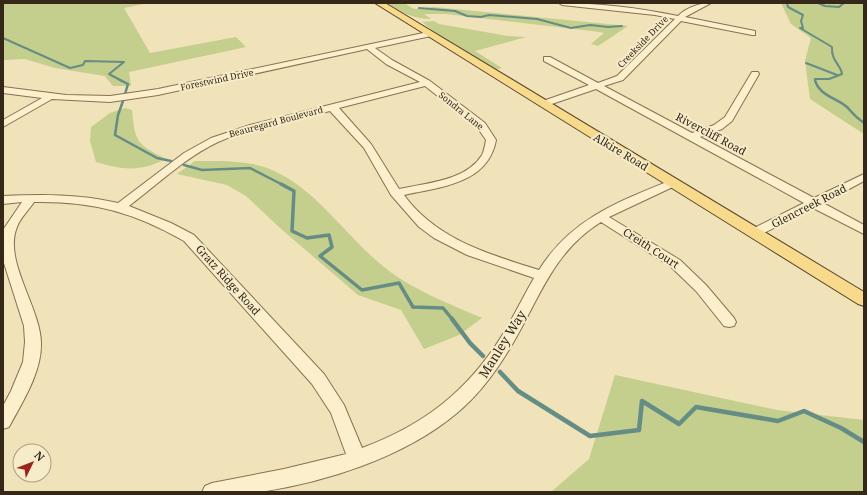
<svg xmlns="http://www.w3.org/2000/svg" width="867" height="495" viewBox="0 0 867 495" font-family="'Noto Serif',serif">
	<rect width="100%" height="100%" fill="#f0e2b9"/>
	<g fill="#c4ce8d">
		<polygon points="3,3 149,3 124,8 150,53 236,37 246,47 129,72 131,86 113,86 105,76 55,68 25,59 3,60"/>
		<path d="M387,3h17l10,6 20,-2 194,19 -30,20 -7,-2 13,-11 -4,-1 -154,-18h-22l7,5c-19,0 -29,-7 -44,-16z"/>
		<polygon points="781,3 864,3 864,134 810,99 805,61 811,38 791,24"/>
		<polygon points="434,21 439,24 508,36 526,37 475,51 502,68 495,70 446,41 422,22"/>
		<path d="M125,108l7,2c3,33 5,34 34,49 -27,13 -42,11 -70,3l-6,-21 1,-14 19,-14z"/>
		<path d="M195,161c24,0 49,-1 72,7 48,18 77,67 116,98 27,23 67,38 99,52l-23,17 -35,14 -23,-39 -43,-15 -78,-67 -34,-32 -19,-11 -50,-11z"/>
		<polygon points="615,375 777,410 864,420 864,492 551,492 589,459"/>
	</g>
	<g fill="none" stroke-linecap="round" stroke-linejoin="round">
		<g stroke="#668d85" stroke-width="2">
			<path d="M787,3l1,4 15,8 -2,6 2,7h-3l32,19c-1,14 9,18 10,27l-13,5h-14v2"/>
			<polyline points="818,3 825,6 839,7 844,3"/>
			<polyline points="419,8 455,11 467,16 481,17 489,15 537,19 571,28 590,25 608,27 622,26"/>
			<polyline points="3,38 70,68 83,65 85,61 124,62 109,74 122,81"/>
			<polyline points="806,63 837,75"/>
		</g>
		<g stroke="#668d85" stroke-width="2.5">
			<polyline points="120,80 128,84 125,94"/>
			<path d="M815,80c4,16 23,18 33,28 6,7 7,9 16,15"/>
			<polyline points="123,101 118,115 115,135 157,158 171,161"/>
			<polyline points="184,165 202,170 250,168 283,185"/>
		</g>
		<polyline stroke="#668d85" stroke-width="3.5" points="281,184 294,191 292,231 307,238 329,235 332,247 320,256 362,290 399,283 413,307 443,308 453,320"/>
		<g stroke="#668d85" stroke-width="4.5">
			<polyline points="452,319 470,343 483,356"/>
			<polyline points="500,372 518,391 590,436 639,430 642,401 679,424 696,407 778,421 804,411 841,428 864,442"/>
		</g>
		<defs>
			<g id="minor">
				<path d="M559,3c39,0 80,5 119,13 9,-9 22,-13 33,-13l-26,14 70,14v4h-3l-71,-14 -58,59 -19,6 88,47 22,-8 11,-8 27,-45h6l1,2 -27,47 -10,8 -22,8 114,61 50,-24v7l-41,22 41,22v9l-51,-26 -55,28h-8l-2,-3 2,-3 54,-27 -208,-114 -50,17h-6v-4l49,-17 -45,-24v-4h6l48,26 19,-7 58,-57 -20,-4 -93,-10z"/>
				<path d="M428,32h3v4l-56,12 17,12 38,21 55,42 11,17c-8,44 -56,47 -92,55 32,44 84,59 135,75 31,-50 78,-68 130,-89h8l2,2 -2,2 -68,32 71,43 26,25 28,33 2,4 -2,4 -5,1 -5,-1 -28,-35 -26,-25 -69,-44c-48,30 -61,75 -88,121 -15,26 -33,51 -56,70 -52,44 -131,69 -197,79 -18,2 -39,0 -58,0l3,-6 7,-3 72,-14 62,-15 -15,-41 -19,-29 -128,-143c-50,-29 -92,-40 -150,-39 -5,8 -14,16 -17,25 -14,33 23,80 24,115 1,30 -18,59 -32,85l-6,2v-23l8,-15 12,-29 2,-20 -1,-16 -21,-66v-30l19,-28 -19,2v-8c39,-2 77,-2 115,7l66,-50 27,-15 39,-13 170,-43 -34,-18 -19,-15 -209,46 -48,7 -58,-3 -49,28v-7l39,-22 -39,-5v-6l63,8 44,1 48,-7zM425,86l52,41 9,13c-1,5 -2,11 -4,15 -16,26 -56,28 -83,34l-28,-45 -32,-36zM330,111l34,37 27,47 28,32 15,11 33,17 67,23c-11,19 -20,38 -31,56 -35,57 -79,91 -141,114l-18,-43 -20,-31 -130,-139 -23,-12 -42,-17c29,-22 57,-49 89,-64 35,-15 75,-22 112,-31z"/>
			</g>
			<polygon id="major" points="375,3 385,3 864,292 864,306 858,304"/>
		</defs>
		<use href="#minor" stroke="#877153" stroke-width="2"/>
		<use href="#major" stroke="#543e28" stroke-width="2"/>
		<use href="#minor" fill="#fbefcc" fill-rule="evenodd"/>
		<use href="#major" fill="#f8da8c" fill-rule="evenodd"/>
	</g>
	<g text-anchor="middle" stroke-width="4" stroke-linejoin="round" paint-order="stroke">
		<g font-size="9" fill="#352819" stroke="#f7ecc9">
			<text transform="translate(643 42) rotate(-46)" y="3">Creekside Drive</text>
			<text transform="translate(217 80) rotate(-12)" y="3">Forestwind Drive</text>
			<text transform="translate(461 111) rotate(39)" y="3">Sondra Lane</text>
			<text transform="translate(276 122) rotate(-15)" y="3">Beauregard Boulevard</text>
		</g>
		<g font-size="11" fill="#352819" stroke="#f7ecc9">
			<text transform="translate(711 134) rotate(28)" y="4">Rivercliff Road</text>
			<text transform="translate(621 152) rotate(31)" y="4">Alkire Road</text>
			<text transform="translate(809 206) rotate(-27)" y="4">Glencreek Road</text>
			<text transform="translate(651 248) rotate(33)" y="4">Creith Court</text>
			<text transform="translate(228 280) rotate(48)" y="4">Gratz Ridge Road</text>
		</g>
		<g font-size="13" fill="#352819" stroke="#f7ecc9">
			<text transform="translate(502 344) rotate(-58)" y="5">Manley Way</text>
		</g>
	</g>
	<rect width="867" height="495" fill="none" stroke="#352819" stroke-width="8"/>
	<g transform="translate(32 463) rotate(47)"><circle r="19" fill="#f7ecc9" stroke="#a99e83"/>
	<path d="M0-3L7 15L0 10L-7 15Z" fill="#9a231f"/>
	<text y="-6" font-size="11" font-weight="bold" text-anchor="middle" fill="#352819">N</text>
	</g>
</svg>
